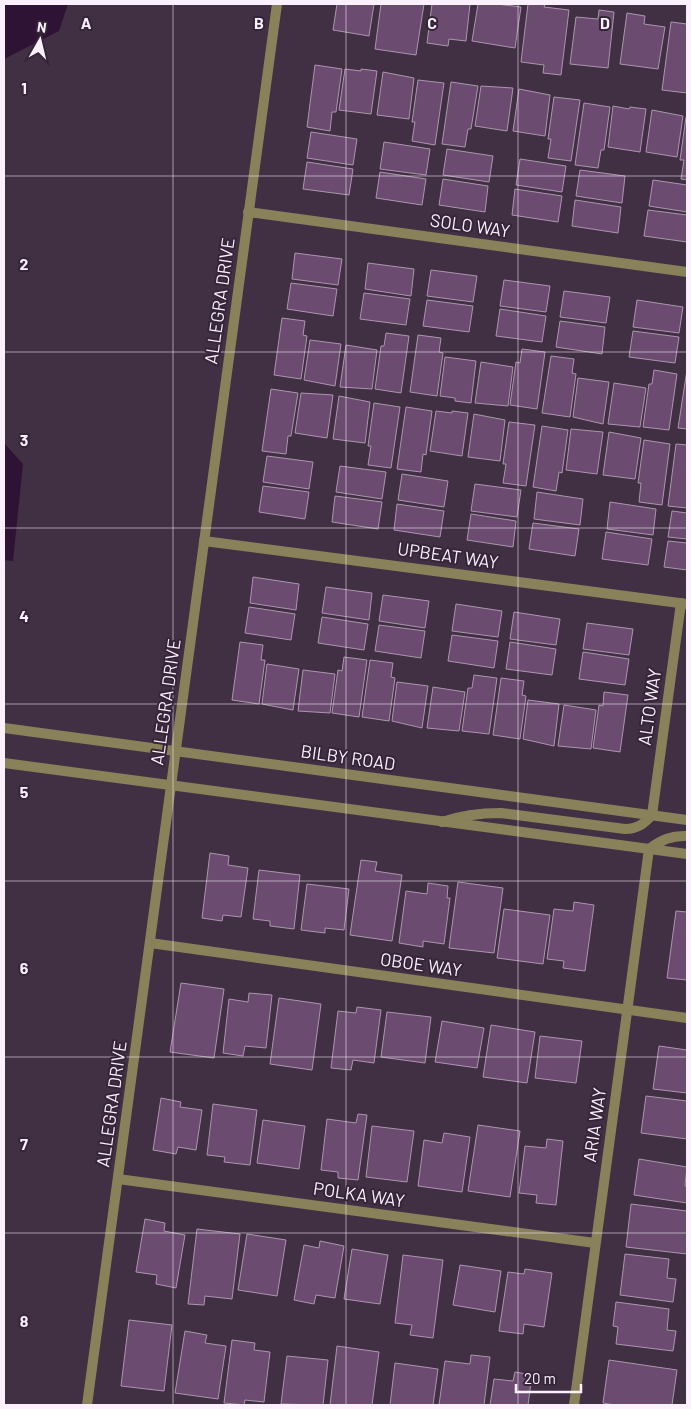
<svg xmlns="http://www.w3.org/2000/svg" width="691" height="1409" viewBox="0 0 691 1409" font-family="Barlow,sans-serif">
	<rect width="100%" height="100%" fill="#412f44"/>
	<g fill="#2f1334">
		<polygon points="4,4 68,4 59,31 4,59"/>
		<polygon points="4,443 23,464 13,561 4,560"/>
	</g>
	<g fill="#6b4c70" stroke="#ab96ae">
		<polygon points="337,4 374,4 369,36 333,30"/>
		<polygon points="381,4 424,4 416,55 375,49"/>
		<polygon points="432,4 470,4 466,41 449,39 448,46 427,43"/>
		<polygon points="478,4 497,4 521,7 515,48 472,41"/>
		<polygon points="528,4 545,4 544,7 569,10 561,75 543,73 544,65 521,62"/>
		<polygon points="599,10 614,12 608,68 570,64 576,17 598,19"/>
		<polygon points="627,13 645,16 644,24 665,27 658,69 620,64"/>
		<polygon points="671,22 687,24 687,93 662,90"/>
		<polygon points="315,65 342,69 336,112 332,112 330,131 307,127"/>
		<polygon points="345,69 361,71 361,69 377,71 371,114 339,110"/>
		<polygon points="383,72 414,78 409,119 377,115"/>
		<polygon points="418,80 444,83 435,145 412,141 415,122 412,122"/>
		<polygon points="451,82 478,86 471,129 468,129 465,147 442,144"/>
		<polygon points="481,86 513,88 507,131 475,126"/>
		<polygon points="519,89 550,95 545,136 513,131"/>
		<polygon points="554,97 580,100 571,161 548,158 551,139 548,139"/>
		<polygon points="584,103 610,107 604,150 601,150 598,168 575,165"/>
		<polygon points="613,106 629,109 630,107 646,109 640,152 608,147"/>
		<polygon points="652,110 683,116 677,157 646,152"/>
		<polygon points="686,117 687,118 687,180 681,179 684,160 680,160"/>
		<polygon points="311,132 357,139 353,165 307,158"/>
		<polygon points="384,142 430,149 426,175 380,169"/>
		<polygon points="447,149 493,156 489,182 443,175"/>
		<polygon points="520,159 566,166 562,192 516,185"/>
		<polygon points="307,162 353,169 349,195 303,189"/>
		<polygon points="580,170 625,176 622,203 576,196"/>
		<polygon points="380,172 426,179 422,205 376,198"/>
		<polygon points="443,179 488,186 485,212 439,205"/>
		<polygon points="653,180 687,185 687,212 649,206"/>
		<polygon points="515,189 562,196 558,222 512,215"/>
		<polygon points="575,200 621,207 618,233 572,226"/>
		<polygon points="648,210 687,215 687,242 644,236"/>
		<polygon points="295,253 342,259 338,285 292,279"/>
		<polygon points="368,263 414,269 411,296 365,289"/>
		<polygon points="431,270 477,276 473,302 427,296"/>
		<polygon points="504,280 550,286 546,312 500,306"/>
		<polygon points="291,283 337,289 333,316 287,309"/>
		<polygon points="564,291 610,297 606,323 560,317"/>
		<polygon points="364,293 410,299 406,325 360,319"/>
		<polygon points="427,300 473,306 469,332 423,326"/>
		<polygon points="637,300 683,307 679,333 633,327"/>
		<polygon points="500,309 546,316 542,342 496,336"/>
		<polygon points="282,318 305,321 303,335 307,336 301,379 274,375"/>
		<polygon points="560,321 605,327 602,354 556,347"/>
		<polygon points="633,331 679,337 675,363 629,357"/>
		<polygon points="386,333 409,336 401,393 375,389 381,346 384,346"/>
		<polygon points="418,335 441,338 439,352 443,353 437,396 410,392"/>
		<polygon points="310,340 341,344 335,386 304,380"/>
		<polygon points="346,345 377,350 372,389 340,387"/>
		<polygon points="522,349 545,352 537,409 510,405 516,362 520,363"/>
		<polygon points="551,356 574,359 572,373 576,374 570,417 542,413"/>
		<polygon points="445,357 476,361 471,403 455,401 455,398 440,396"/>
		<polygon points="481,362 513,367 508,406 475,403"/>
		<polygon points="654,370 677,374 669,430 643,427 649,384 652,384"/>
		<polygon points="687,370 687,429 678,428"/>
		<polygon points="578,378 609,382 603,424 573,417"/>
		<polygon points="614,383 646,388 640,427 608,424"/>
		<polygon points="271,389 298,393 291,436 288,436 286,454 262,451"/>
		<polygon points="301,393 333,395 327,438 295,433"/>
		<polygon points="339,396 370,402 365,443 333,439"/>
		<polygon points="374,403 400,407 391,468 368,465 371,446 368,446"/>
		<polygon points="406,407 432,411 426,455 423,454 421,472 397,469"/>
		<polygon points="436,411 452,413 452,411 468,413 462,456 430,451"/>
		<polygon points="474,414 505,420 500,461 468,457"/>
		<polygon points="509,422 535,425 526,486 503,483 506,464 503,464"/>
		<polygon points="542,426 568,430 562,473 559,472 556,491 533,487"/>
		<polygon points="571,429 603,432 597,474 566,470"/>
		<polygon points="609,432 641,438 635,479 603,475"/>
		<polygon points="644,440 670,444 662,505 639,502 641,483 638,483"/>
		<polygon points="676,444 687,445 687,508 668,506"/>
		<polygon points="267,456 313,462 309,489 263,482"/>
		<polygon points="340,466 386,472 382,499 336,492"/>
		<polygon points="402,474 448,481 444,507 398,500"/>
		<polygon points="475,484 521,490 517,517 471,511"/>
		<polygon points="263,486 309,492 305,519 259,512"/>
		<polygon points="537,492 583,499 580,525 534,519"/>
		<polygon points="335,496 382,502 378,529 332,522"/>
		<polygon points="610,502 656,509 653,535 607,529"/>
		<polygon points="397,504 444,511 440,537 394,530"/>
		<polygon points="672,511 687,513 687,539 668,537"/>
		<polygon points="471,514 516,521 513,547 467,540"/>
		<polygon points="533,523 579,529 575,556 529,549"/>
		<polygon points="606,532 652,539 648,565 602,559"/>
		<polygon points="668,541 687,543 687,570 664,567"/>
		<polygon points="253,577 299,584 296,610 250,603"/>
		<polygon points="326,587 372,593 369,620 322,613"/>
		<polygon points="383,595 429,601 425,628 379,621"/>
		<polygon points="456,604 502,611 498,637 452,631"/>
		<polygon points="249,607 295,614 291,640 245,633"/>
		<polygon points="514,612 560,619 556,645 510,639"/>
		<polygon points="322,617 368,624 364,650 318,643"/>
		<polygon points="587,623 633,629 629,655 583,649"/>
		<polygon points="379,625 425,631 421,658 375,651"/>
		<polygon points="452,635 498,641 494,668 448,661"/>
		<polygon points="240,642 263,645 261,660 265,660 259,704 232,700"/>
		<polygon points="510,642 556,649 552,675 506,669"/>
		<polygon points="583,652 629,659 625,685 579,679"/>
		<polygon points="344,657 367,660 359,717 332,713 338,670 342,671"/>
		<polygon points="370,660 393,663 391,677 395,678 389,721 362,717"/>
		<polygon points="267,664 299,669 293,710 262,704"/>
		<polygon points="303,670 335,674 330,713 298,711"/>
		<polygon points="474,675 497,678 489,734 462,731 468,688 472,688"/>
		<polygon points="501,678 524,681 522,695 526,696 520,739 493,735"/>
		<polygon points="397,682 428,686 422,728 392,721"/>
		<polygon points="433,687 465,692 459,731 427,728"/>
		<polygon points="604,692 628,695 620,752 593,748 599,705 603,706"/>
		<polygon points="528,700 559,704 554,746 523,739"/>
		<polygon points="564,705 596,710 591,749 558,746"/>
		<polygon points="210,853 229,856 228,865 248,868 241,917 223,915 222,921 202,918"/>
		<polygon points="361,860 377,862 375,871 402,875 392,941 350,935"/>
		<polygon points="259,870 300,875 294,929 270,926 270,921 253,919"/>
		<polygon points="458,882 503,888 494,953 449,948"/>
		<polygon points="428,883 448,886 447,898 450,898 444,944 423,941 423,947 399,943 406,891 427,894"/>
		<polygon points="307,884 349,889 344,930 325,928 325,933 301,930"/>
		<polygon points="574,902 594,905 585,971 563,968 564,961 547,959 554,909 573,911"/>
		<polygon points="504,909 550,915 543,964 497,958"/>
		<polygon points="676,911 687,912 687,980 667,978"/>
		<polygon points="181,983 224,989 214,1058 170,1052"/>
		<polygon points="249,993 272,995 266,1048 245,1046 243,1056 223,1053 229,999 248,1002"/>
		<polygon points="279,998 321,1004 312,1070 270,1064"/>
		<polygon points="357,1007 381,1010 374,1063 353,1060 351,1070 331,1068 338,1011 356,1013"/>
		<polygon points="387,1012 431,1017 425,1063 381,1057"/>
		<polygon points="442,1021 484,1028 477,1068 435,1062"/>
		<polygon points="491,1025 535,1032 527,1083 483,1077"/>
		<polygon points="540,1036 582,1041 576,1083 535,1078"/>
		<polygon points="659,1046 687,1050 687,1093 653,1089"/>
		<polygon points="646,1096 687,1101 687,1139 641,1133"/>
		<polygon points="161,1098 181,1102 180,1107 202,1110 196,1150 178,1147 176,1154 153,1150"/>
		<polygon points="213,1104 257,1110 250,1165 224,1162 225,1157 207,1155"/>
		<polygon points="358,1114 367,1115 358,1180 338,1178 338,1172 321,1170 327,1119 356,1123"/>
		<polygon points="263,1120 305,1126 299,1169 257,1163"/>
		<polygon points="478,1125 520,1131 510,1197 468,1191"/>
		<polygon points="372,1126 414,1131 407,1182 366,1177"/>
		<polygon points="444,1133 470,1137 462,1192 418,1186 424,1140 442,1143"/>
		<polygon points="547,1139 563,1141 556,1205 536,1203 537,1195 519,1193 525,1146 546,1148"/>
		<polygon points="639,1159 687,1167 685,1186 687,1187 687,1203 634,1195"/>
		<polygon points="631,1204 687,1211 687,1254 626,1247"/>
		<polygon points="145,1219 165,1223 164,1231 185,1235 176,1288 156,1284 157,1275 136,1272"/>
		<polygon points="197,1229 240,1234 232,1299 205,1296 204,1305 188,1304"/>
		<polygon points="247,1234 286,1240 277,1296 238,1290"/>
		<polygon points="320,1241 344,1246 335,1298 316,1295 314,1304 294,1300 304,1245 319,1248"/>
		<polygon points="352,1249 388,1255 380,1304 344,1299"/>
		<polygon points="625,1254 669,1259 667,1278 676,1279 673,1302 620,1295"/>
		<polygon points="403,1255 443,1260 433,1338 410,1335 412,1325 395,1323"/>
		<polygon points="460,1265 501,1271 495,1312 453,1305"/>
		<polygon points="525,1269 552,1273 544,1327 524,1324 523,1334 499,1331 508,1272 524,1274"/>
		<polygon points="616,1302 669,1309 667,1330 676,1331 673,1351 616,1344 618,1327 613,1326"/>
		<polygon points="129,1320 172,1325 164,1391 121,1386"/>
		<polygon points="185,1331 207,1335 205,1343 226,1346 218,1399 175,1393"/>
		<polygon points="232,1340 255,1343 254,1350 270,1352 264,1402 245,1400 244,1405 224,1403"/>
		<polygon points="337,1346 379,1352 372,1405 330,1405"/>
		<polygon points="471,1355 490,1357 484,1405 439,1405 445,1361 470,1364"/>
		<polygon points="287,1356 328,1360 323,1405 281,1404"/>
		<polygon points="609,1360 677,1370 672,1405 615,1405 603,1403"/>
		<polygon points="395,1363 438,1369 433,1405 390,1405"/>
		<polygon points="515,1372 532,1375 528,1405 490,1405 494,1379 513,1381"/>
	</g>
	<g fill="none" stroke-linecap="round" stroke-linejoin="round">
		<g stroke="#888159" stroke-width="10">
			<polyline points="248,212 687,272"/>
			<polyline points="204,541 687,604"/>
			<path d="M442,822c20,-7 38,-9 59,-9l124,16c12,0 19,-5 27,-14l29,-212"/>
			<polyline points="150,943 687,1018"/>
			<polyline points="118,1179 595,1243"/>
			<polyline points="87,1405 277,4"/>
			<path d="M574,1405l75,-556c12,-9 23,-14 38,-13"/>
		</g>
		<g stroke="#888159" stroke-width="10">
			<polyline points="4,728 687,820"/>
			<polyline points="4,763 687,854"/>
		</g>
	</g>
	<path fill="none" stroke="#fbf0fd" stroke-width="1" stroke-opacity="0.55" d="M173,4v1401M346,4v1401M518,4v1401M4,176h683M4,352h683M4,528h683M4,704h683M4,881h683M4,1057h683M4,1233h683"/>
	<g text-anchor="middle" stroke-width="4" stroke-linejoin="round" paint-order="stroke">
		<g font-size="18" fill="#fbf0fd" stroke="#362539">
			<text transform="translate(470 226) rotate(8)" y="6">SOLO WAY</text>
			<text transform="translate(220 301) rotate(-82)" y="6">ALLEGRA DRIVE</text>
			<text transform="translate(448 556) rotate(8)" y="6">UPBEAT WAY</text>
			<text transform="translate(166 702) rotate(-82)" y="6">ALLEGRA DRIVE</text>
			<text transform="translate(650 707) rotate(-82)" y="6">ALTO WAY</text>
			<text transform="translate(348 758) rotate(8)" y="6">BILBY ROAD</text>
			<text transform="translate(421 965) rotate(8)" y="6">OBOE WAY</text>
			<text transform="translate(112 1104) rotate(-82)" y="6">ALLEGRA DRIVE</text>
			<text transform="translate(595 1125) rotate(-82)" y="6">ARIA WAY</text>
			<text transform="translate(359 1195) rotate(8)" y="6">POLKA WAY</text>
		</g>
	</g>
	<g font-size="16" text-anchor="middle" font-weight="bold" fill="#fbf0fd" stroke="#362539" stroke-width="4" stroke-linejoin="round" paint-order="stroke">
		<text x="86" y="29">A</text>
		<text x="259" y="29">B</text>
		<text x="432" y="29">C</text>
		<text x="605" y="29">D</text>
		<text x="24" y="94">1</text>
		<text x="24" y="270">2</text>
		<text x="24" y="446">3</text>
		<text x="24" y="622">4</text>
		<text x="24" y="798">5</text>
		<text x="24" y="974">6</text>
		<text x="24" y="1150">7</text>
		<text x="24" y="1327">8</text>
	</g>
	<rect width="691" height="1409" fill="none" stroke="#fbf0fd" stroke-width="10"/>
	<g transform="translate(40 40) rotate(8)" stroke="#362539" stroke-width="4" paint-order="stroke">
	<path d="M0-4L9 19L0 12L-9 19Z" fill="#fbf0fd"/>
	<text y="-8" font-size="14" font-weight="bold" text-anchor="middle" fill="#fbf0fd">N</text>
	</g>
	<path d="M516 1384v8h65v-8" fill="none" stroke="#fbf0fd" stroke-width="2.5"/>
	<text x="524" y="1384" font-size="15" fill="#fbf0fd" stroke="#362539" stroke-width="4" paint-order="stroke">20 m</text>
</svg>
